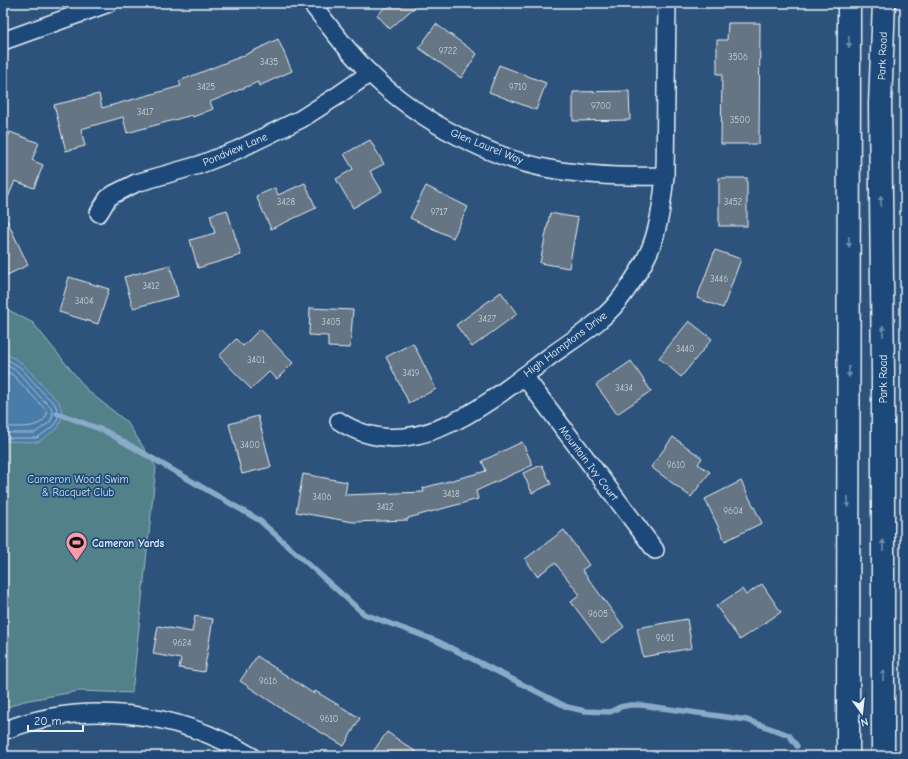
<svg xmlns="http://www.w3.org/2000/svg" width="908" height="759" viewBox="0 0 908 759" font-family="'Comic Neue',sans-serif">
	<rect width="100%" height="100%" fill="#2d537c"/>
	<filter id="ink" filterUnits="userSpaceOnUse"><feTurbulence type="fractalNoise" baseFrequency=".025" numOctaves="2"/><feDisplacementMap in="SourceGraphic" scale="8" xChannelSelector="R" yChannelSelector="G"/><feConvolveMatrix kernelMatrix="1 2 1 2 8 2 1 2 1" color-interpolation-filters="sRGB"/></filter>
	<g filter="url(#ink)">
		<polygon fill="#53818a" stroke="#9eb9c1" points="3,307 33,323 88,391 127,422 156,467 132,693 79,691 24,701 3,709"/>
		<polygon fill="#4a7ca8" stroke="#89abc8" points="3,352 23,364 48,392 59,402 63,415 58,428 38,442 3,441"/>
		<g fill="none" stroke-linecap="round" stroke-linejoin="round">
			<g stroke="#a9c2d8" stroke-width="1">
				<polyline points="3,357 20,367 45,395 55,404 59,415 55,425 37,438 3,438"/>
				<polyline points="3,363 17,371 41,398 51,407 53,415 50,422 35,433 3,433"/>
				<path d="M3,370l10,5 33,35 1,4c-6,17 -30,12 -44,13"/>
			</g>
			<polyline stroke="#89abc8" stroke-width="5.5" points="57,413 105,431 259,520 364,614 437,641 567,707 585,711 610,712 620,707 630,705 641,705 747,720 789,735 797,746"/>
		</g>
		<g fill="#657584" stroke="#e8f1f8">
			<polygon points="390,3 419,3 390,29 377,15"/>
			<polygon points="728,23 760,23 759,144 721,144 722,74 717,74 717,40 727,40"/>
			<polygon points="436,24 477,54 461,78 419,48"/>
			<polygon points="278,39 292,71 259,86 258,82 210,102 213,109 193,117 192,115 127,133 123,117 81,129 85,146 66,151 54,105 99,94 102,108 181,86 179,81 245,55"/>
			<polygon points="499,65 546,83 536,110 489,92"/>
			<polygon points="629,91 630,120 573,121 573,92"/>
			<polygon points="10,132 39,143 32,160 43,165 34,188 15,181 3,209 3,151"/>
			<polygon points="370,140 384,164 370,171 382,191 353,208 336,179 353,169 344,154"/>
			<rect x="719" y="178" width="28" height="48"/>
			<polygon points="305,183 316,208 271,229 256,196 275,188 278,195"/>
			<polygon points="426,186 468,207 453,238 410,218"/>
			<polygon points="227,210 241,255 198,268 190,240 215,233 210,215"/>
			<polygon points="3,212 28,265 3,277"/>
			<polygon points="550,213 578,218 569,268 540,263"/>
			<polygon points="715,250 741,259 723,308 697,298"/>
			<polygon points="170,265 178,296 133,308 124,277"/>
			<polygon points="69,277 109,289 98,324 59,312"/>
			<polygon points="501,292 517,314 472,347 456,325"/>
			<polygon points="310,308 353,310 350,348 328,347 328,336 309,335"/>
			<polygon points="689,321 712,339 681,377 659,358"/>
			<polygon points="260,329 293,363 277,379 269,372 251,389 219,356 236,339 243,346"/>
			<polygon points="413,343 436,389 409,403 386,357"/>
			<polygon points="631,361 651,391 617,414 596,385"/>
			<polygon points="258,416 271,467 242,474 229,424"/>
			<polygon points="673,437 702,458 698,464 710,472 691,497 651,467"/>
			<polygon points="522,442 533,465 476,491 478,499 408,518 408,520 353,522 296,512 303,474 347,482 345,495 424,492 423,488 486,471 482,461"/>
			<polygon points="542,465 551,484 532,493 523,473"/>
			<polygon points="741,481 762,523 725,541 705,499"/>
			<polygon points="564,530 589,565 582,570 624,627 602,643 571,602 580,595 555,563 537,576 525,559"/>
			<polygon points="762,584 781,612 740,640 716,606 742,589 746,595"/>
			<polygon points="195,616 213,619 204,672 179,668 181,659 153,654 158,626 192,632"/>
			<polygon points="687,619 692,648 643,657 637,628"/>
			<polygon points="257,656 314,694 315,691 360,718 344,746 285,711 240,681"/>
			<polygon points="387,732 422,756 370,756"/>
		</g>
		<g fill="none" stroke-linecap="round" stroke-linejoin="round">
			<defs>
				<g id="minor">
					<path d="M311,3c16,20 31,41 48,59 47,51 122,94 191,107 38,7 76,8 115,7"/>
					<polyline points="3,41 109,3"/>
					<polyline points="99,213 108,198 114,194 136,183 199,165 237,150 301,119 337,96 370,73"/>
					<polyline points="524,376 655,550"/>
					<path d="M339,421c74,49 153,-21 210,-64 26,-19 56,-36 74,-62 9,-13 18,-25 24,-39 12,-24 15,-53 18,-80l2,-173"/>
					<path d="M3,731c80,-32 174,-20 248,25"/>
				</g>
				<g id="secondary">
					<polyline points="848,756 849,3"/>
					<polyline points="883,756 883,374 880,104 884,3"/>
				</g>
			</defs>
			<use href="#minor" stroke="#e8f1f8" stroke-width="20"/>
			<use href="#secondary" stroke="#e8f1f8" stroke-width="25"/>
			<use href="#minor" stroke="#1f4a7a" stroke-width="17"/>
			<use href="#secondary" stroke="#1f4a7a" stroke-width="22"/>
		</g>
		<defs><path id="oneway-solid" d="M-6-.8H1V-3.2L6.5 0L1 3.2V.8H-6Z"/></defs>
		<g fill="#6f8dac">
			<use href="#oneway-solid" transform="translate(849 42) rotate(90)"/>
			<use href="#oneway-solid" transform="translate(881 201) rotate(-91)"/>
			<use href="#oneway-solid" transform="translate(849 242) rotate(90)"/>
			<use href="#oneway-solid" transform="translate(883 331) rotate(-91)"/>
			<use href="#oneway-solid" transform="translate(849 372) rotate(90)"/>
			<use href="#oneway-solid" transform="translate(848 502) rotate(90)"/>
			<use href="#oneway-solid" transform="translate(883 545) rotate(-90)"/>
			<use href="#oneway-solid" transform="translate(883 675) rotate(-90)"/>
		</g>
	</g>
	<defs>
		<symbol id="stadium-pin" viewBox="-11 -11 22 30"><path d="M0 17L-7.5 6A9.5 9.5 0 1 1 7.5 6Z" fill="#ff9aa2" stroke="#1f4a7a"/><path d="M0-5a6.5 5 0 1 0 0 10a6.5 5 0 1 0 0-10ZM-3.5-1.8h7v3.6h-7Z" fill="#111"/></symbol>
	</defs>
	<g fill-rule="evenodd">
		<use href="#stadium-pin" x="64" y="530" width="25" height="34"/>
	</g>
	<g text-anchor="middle" stroke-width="3.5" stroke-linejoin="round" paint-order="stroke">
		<g font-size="9" fill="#c7d2db">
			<text x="448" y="54">9722</text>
			<text x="738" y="60">3506</text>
			<text x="269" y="65">3435</text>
			<text x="206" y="90">3425</text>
			<text x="518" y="90">9710</text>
			<text x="601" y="109">9700</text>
			<text x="145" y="115">3417</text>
			<text x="740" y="123">3500</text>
			<text x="286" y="205">3428</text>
			<text x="733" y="205">3452</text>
			<text x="439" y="215">9717</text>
			<text x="719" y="282">3446</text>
			<text x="151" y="289">3412</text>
			<text x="84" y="304">3404</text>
			<text x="487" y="322">3427</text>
			<text x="331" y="325">3405</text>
			<text x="685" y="352">3440</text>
			<text x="256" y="363">3401</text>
			<text x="411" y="376">3419</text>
			<text x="624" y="391">3434</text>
			<text x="250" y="448">3400</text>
			<text x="676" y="468">9610</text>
			<text x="451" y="497">3418</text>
			<text x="322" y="500">3406</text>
			<text x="385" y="510">3412</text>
			<text x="733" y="514">9604</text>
			<text x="598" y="617">9605</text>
			<text x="665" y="641">9601</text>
			<text x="182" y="646">9624</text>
			<text x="268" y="684">9616</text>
			<text x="329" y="722">9610</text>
		</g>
		<g font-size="11" fill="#e8f1f8" stroke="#1f4a7a">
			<text transform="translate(882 56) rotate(-88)" y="4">Park Road</text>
			<text transform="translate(487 146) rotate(22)" y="4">Glen Laurel Way</text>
			<text transform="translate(235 149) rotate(-23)" y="4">Pondview Lane</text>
			<text transform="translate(565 344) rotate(-37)" y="4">High Hamptons Drive</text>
			<text transform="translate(883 379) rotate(-90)" y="4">Park Road</text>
			<text transform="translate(589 463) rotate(53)" y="4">Mountain Ivy Court</text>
		</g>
		<g font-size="11" fill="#d2e0e8" stroke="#1f4a7a">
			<text x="78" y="483">Cameron Wood Swim<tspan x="78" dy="13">&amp; Racquet Club</tspan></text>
		</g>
		<g font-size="11" font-weight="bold" fill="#e8f1f8" stroke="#1f4a7a" text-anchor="start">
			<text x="92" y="547">Cameron Yards</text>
		</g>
	</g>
	<rect width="908" height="759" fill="none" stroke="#1f4a7a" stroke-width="16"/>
	<rect x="8" y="8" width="892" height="743" fill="none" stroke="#e8f1f8" stroke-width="1.5" filter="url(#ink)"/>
	<g transform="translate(862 713) rotate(165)" stroke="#1f4a7a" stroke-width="3" paint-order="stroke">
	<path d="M0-3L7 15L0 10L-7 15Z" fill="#e8f1f8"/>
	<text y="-6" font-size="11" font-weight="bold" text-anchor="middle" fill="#e8f1f8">N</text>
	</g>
	<path d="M28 725v6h55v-6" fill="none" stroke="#e8f1f8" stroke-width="2"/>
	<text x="34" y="725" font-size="12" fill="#e8f1f8" stroke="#1f4a7a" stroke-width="3" paint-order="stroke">20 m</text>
</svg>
